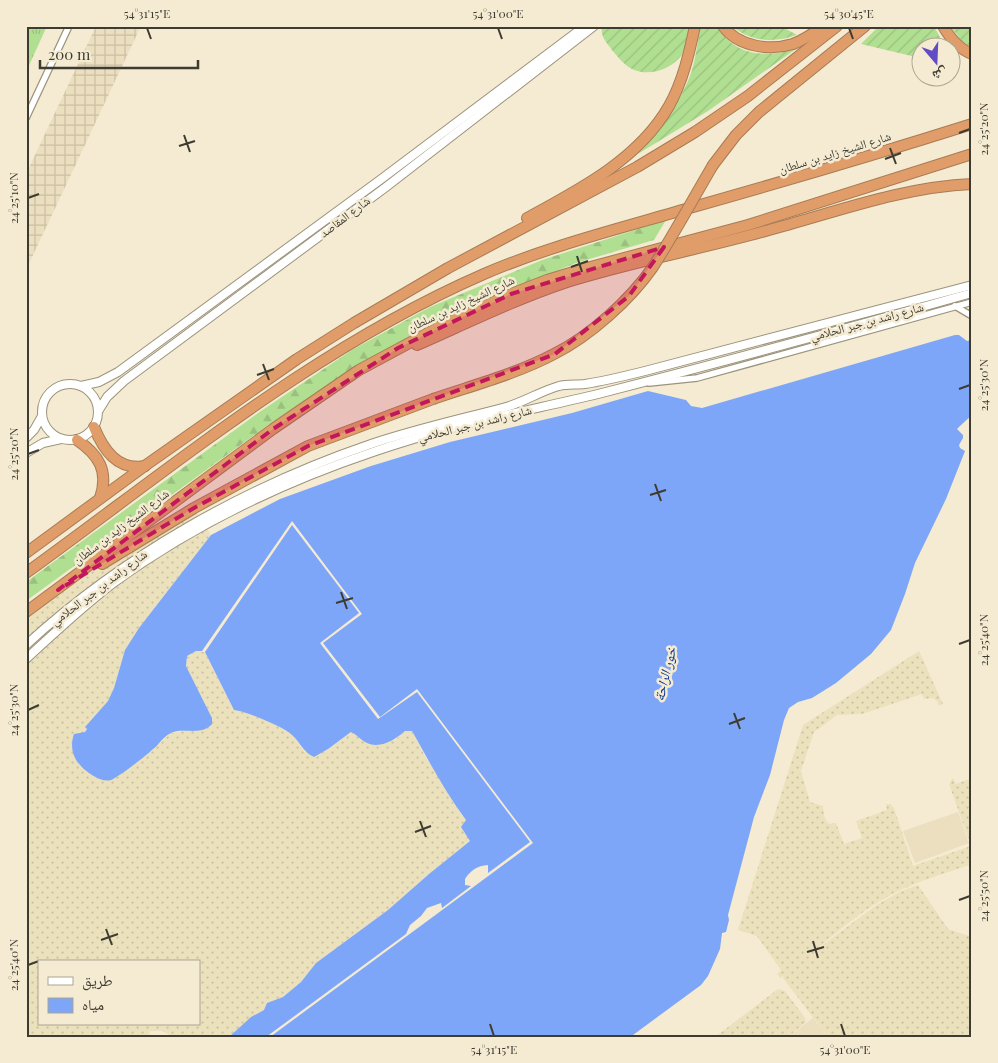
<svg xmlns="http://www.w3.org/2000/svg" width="998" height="1063" viewBox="0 0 998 1063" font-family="'Playfair Display','Noto Naskh Arabic',serif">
	<defs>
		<pattern id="industrial-grid" width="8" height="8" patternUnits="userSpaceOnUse" patternTransform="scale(1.25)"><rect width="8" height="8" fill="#ebdfbf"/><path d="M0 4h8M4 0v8" fill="none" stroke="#cbc0a5"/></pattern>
		<pattern id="grass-tufts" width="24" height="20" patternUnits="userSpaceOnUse" patternTransform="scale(1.25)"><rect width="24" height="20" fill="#b1df91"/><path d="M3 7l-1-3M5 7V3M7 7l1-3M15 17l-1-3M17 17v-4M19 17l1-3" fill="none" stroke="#99c07e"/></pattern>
		<pattern id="forest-firs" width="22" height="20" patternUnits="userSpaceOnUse" patternTransform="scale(1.25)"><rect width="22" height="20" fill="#b1df91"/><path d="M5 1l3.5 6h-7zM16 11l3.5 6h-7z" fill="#99c07e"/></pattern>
		<pattern id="sand-dots" width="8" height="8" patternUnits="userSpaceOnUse" patternTransform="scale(1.25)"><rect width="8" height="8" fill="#ebe1bc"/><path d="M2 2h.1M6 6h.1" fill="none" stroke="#cbc2a2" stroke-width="1.8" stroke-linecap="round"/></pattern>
		<pattern id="garden-furrows" width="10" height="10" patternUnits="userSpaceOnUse" patternTransform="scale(1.25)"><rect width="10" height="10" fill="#b1df91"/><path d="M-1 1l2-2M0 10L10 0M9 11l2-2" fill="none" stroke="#99c07e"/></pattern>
	</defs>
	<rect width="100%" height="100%" fill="#f4ebd2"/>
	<polygon fill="url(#industrial-grid)" points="96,26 141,26 26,270 26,174"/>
	<g fill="#ebdfbf">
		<polygon points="958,812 969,843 915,863 903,831"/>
		<polygon points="813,1018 828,1037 788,1037"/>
	</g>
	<polygon fill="url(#grass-tufts)" points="26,26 47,26 26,72"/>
	<polygon fill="url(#forest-firs)" points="666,220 654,240 576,263 439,320 365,362 268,425 26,601 26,582 258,413 352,350 430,307 542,260"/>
	<g fill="url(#sand-dots)" fill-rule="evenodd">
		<path d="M194,508l17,27 -72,93 -14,22 -11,38 -6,13 -23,26 2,2 -15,17c3,19 15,25 30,34l51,-30 17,-17 22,-3 8,1 12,-13 -26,-52 1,-11 9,-4 9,1 29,58c11,1 51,17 59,26 4,4 8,11 12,16l23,-3 24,-17 13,10 30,-2 10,-9h7l13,25 10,14 19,34 12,16 4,21 -41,33 -41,36 -72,53 -15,19 -18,15 -15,6 -4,7 -13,7 -22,20h-56l-11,-6h-13l1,3 -4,3h-120v-425l32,-22zM39,962h160v62h-160z"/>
		<path d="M919,651l24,53 -4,2 -2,-5 -4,-3 -9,1 -2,-5 -60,20 -25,1 -23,17 -13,39 9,31 13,4c1,8 1,14 7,18l6,-1 8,21 18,-6 -6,-17 31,-11 -1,-6h4l4,4 19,58 58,-20 -22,-62 4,-6 3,6 16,-6v86c-23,8 -47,15 -69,25 -32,14 -65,42 -91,64l63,-47 24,-14 19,-7 30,44 24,8v100h-144l-45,-59 1,-2 -4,2 -3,-4 4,-4 -24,-34 -19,-6 65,-205z"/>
		<polygon points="778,989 785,991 805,1018 806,1022 788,1037 715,1037"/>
	</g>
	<g fill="url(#garden-furrows)">
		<path d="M602,26h87c-1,10 -2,22 -8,30 -11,14 -33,21 -49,13 -8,-4 -14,-12 -20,-19 -6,-8 -12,-14 -10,-24z"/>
		<path d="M701,26h15c20,30 47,32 80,23l-88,62 -80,49c25,-25 49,-51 62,-84 6,-16 7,-34 11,-50z"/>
		<path d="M732,26h49l16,9c-23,8 -46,7 -65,-9z"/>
		<polygon points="879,26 934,26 942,41 948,47 920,48 920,58 861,44"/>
		<polygon points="950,26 972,26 972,48 962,41"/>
	</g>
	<g fill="#7ea6f8">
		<path d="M955,335h4l8,6 5,-1v75l-12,11 -3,3 6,6v3l-4,7 1,3 5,3 -19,48 -31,64 -10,31 -14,36 -20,24 -35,29 -24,15 -14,4 -9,6 -5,12 -14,55 -16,42 -26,98 1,5 -3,12 -4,1 -2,16 -12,27 -7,9 -68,50 -7,2h-356l263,-194 -116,-154 -37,28 -57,-74 39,-29 -70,-93 -90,130h-6l-9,5 -1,10 26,52v6c-11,13 -30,2 -43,10 -7,4 -11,12 -17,16 -6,6 -35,28 -41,30 -9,3 -24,-7 -30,-14 -9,-9 -11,-21 -7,-32l11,-2 2,-3 -2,-2 23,-26 6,-13 11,-38 14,-22 72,-93 69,-36 91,-33 79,-24 122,-29 76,-22 38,9 5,6 11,2z"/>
		<path d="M292,525l67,88 -39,30 58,76 39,-27 113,150 -42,31v-8c-11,1 -17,5 -23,14v6l6,1 -29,22 -1,-5 -14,5 -6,8 -11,9 -4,9 -140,103h-37l22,-20 13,-7 3,-7 16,-6 18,-15 15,-19 72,-53 41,-36 41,-33 -9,-14 5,-7c-21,-28 -37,-59 -54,-89h-7c-10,9 -26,19 -40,11 -5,-3 -9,-8 -14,-10l-23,17 -14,8c-12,-6 -13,-14 -22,-22 -8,-8 -47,-24 -58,-25l-29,-58z"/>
	</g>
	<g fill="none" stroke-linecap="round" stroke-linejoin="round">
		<defs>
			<g id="street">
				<polyline points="26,118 69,26"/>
				<polyline points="955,306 972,316"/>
				<polyline points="649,383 697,378 972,302"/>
			</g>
			<g id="secondary">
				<circle cx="70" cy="412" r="28"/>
				<polyline points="81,386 99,382 118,372 380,180 585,26"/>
				<polyline points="99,410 107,397 124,381 386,187 594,26"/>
				<polyline points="26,438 34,430 42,416"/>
				<polyline points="26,453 43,443 61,439"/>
				<path d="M26,645c98,-90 219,-158 345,-201 44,-15 90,-25 135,-37 18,-5 35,-16 53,-21 8,-2 18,-1 26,-2 20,-3 40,-8 60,-13l327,-86"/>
				<path d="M26,659c28,-26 56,-52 86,-75 78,-57 169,-101 261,-132 74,-26 150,-40 225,-58 125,-32 250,-66 374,-101"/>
			</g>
			<g id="highway">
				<path d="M723,26c15,21 47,25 70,18 11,-4 21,-11 31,-18"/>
				<path d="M943,26c7,12 16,23 29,28"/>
				<polyline points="713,165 736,135 759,112 865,26"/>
				<path d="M527,218c52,-28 112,-59 142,-112 14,-25 20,-52 26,-80"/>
				<path d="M417,345c50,-22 99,-46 150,-63 67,-21 135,-33 202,-52 67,-18 133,-43 203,-46"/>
				<path d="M94,427c9,22 23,44 51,39"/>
				<path d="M77,440c22,15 32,31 23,58"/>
				<polyline points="26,553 146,465 297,359 354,323 448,268 637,167 695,132 748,96 837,26"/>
				<polyline points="102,564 194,508 308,446 433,399"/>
				<path d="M26,573c148,-107 290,-226 458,-299 65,-28 134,-45 202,-65 96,-27 191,-55 286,-85"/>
				<polyline points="26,612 273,429 359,370 441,326 511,294 547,280 583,269 748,225 972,154"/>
			</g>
		</defs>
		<use href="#street" stroke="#9c937c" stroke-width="8"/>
		<use href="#secondary" stroke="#9c937c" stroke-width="10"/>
		<use href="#highway" stroke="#a87b55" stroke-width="12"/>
		<use href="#street" stroke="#fff" stroke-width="5.5"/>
		<use href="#secondary" stroke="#fff" stroke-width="8"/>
		<use href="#highway" stroke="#e19d69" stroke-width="10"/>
		<defs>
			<path id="highway-bridge" d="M433,399c41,-14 83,-25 121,-45 36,-18 76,-54 99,-87 21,-33 40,-68 60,-102"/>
		</defs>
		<use href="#highway-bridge" stroke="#a87b55" stroke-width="12" stroke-linecap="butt"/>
		<use href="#highway-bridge" stroke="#e19d69" stroke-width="10"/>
	</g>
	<path fill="#c2185b" fill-opacity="0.2" stroke="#c2185b" stroke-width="4" stroke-dasharray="10 6" stroke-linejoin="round" d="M664,247l-35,49 -74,58 -247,92 -114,62 -136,82 215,-161 125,-81 113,-54z"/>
	<path fill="none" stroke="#3e3b31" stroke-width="2" d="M147,28l4,11M498,28l4,11M849,28l4,11M959,133l11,-4M184,135l6,17M179,146l16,-5M890,148l6,16M885,159l16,-6M28,198l11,-4M577,256l5,16M571,267l17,-6M263,364l6,16M257,375l17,-6M959,389l11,-4M28,454l11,-4M655,484l6,17M650,495l16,-5M341,592l6,17M336,603l17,-5M959,644l11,-4M28,710l11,-5M734,713l6,16M729,724l16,-6M420,821l6,16M415,832l16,-6M959,900l11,-4M106,929l6,16M101,940l17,-6M813,941l5,17M807,952l17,-5M28,965l11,-4M490,1024l4,12M841,1024l4,12"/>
	<g text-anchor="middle" stroke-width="5" stroke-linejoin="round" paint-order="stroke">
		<g font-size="12" fill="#3e3b31" stroke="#f4ebd2">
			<text transform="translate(835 153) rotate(-17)" y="4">شارع الشيخ زايد بن سلطان</text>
			<text transform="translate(345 217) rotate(-37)" y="4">شارع المقاصد</text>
			<text transform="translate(461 304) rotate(-25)" y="4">شارع الشيخ زايد بن سلطان</text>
			<text transform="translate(867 322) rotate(-15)" y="4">شارع راشد بن جبر الحلامي</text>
			<text transform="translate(475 424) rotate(-14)" y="4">شارع راشد بن جبر الحلامي</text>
			<text transform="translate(121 527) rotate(-37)" y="4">شارع الشيخ زايد بن سلطان</text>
			<text transform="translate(99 588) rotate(-37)" y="4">شارع راشد بن جبر الحلامي</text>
		</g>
		<g font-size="14" font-style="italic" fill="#133996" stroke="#f4ebd2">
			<text transform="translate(665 674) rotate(-76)" y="5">خور الراحة</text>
		</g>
	</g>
	<rect width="998" height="1063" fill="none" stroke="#f4ebd2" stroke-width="55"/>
	<rect x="38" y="960" width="162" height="65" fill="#f4ebd2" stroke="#aba592"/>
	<rect x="48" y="977" width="25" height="8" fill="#ffffff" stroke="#aba592"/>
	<text x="82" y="986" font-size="15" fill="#3e3b31">طريق</text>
	<rect x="48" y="998" width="25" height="15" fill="#7ea6f8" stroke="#aba592"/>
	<text x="82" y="1010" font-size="15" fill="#3e3b31">مياه</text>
	<g transform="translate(936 62) rotate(161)"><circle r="24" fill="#f4ebd2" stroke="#aba592"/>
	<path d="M0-4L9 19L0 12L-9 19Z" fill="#624bc4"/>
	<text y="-8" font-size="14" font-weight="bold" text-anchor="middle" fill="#3e3b31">ش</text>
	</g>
	<path d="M40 60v8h158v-8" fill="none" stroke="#3e3b31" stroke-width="2.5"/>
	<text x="48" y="60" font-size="15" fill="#3e3b31" stroke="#f4ebd2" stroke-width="4" paint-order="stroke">200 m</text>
	<rect x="28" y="28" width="942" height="1008" fill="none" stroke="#3e3b31" stroke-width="2"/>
	<g font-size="12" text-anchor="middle" fill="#3e3b31">
		<text x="147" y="18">54°31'15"E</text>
		<text x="498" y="18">54°31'00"E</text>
		<text x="849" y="18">54°30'45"E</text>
		<text transform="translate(984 129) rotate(-90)" y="4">24°25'20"N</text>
		<text transform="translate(14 198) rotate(-90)" y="4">24°25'10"N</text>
		<text transform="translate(984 385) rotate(-90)" y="4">24°25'30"N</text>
		<text transform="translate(14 454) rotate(-90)" y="4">24°25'20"N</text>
		<text transform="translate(984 640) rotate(-90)" y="4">24°25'40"N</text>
		<text transform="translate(14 710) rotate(-90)" y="4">24°25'30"N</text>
		<text transform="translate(984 896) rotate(-90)" y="4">24°25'50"N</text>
		<text transform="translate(14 965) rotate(-90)" y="4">24°25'40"N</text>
		<text x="494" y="1054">54°31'15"E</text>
		<text x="845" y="1054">54°31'00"E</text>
	</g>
</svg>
